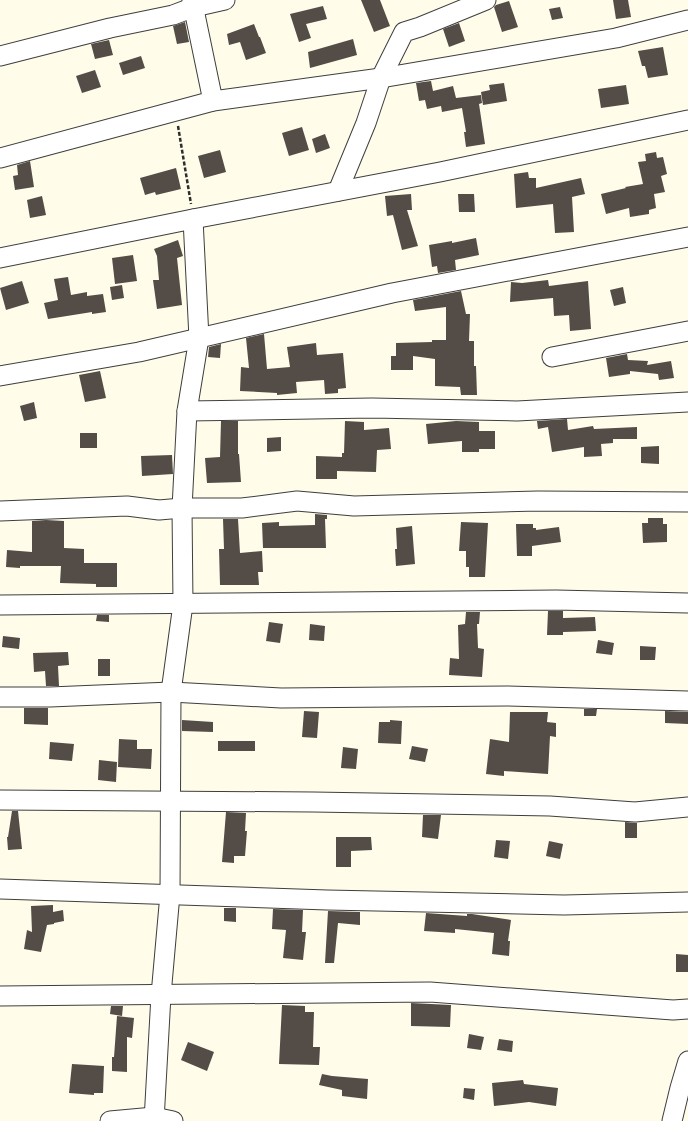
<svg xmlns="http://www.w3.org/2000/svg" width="688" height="1121" viewBox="0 0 688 1121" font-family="'Zilla Slab',serif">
	<rect width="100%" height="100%" fill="#fffce9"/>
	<g fill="#544c47">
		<polygon points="361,0 380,0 390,26 374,32"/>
		<polygon points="613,0 628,0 631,17 616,19"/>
		<polygon points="509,1 518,27 502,32 494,7 496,5"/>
		<polygon points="323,6 327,19 306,24 311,38 299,42 290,14"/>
		<polygon points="560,7 563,18 552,20 549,9"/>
		<polygon points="185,22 189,42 177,44 173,26"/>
		<polygon points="459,23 465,41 449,47 443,29"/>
		<polygon points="254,24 259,37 260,37 266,53 246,60 240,42 229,45 227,34"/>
		<polygon points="353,39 357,55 310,68 308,52"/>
		<polygon points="109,40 113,55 95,59 91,44"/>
		<polygon points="663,47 668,75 648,78 645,66 642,66 638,51"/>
		<polygon points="141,56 145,68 123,75 119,63"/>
		<polygon points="95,70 101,87 82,93 76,76"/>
		<polygon points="431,81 433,91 453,86 456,98 481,95 482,103 479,104 485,144 466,147 464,132 466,132 462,108 442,112 441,106 427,109 425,100 419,101 416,83"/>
		<polygon points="504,83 507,101 483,105 481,92 490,90 489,85"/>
		<polygon points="626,85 629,104 601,108 598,89"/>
		<polygon points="302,127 309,150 289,156 282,133"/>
		<polygon points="325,134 330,148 316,153 312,139"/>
		<polygon points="220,150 226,172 204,178 198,156"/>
		<polygon points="656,152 657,158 663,157 667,174 661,176 665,192 654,194 656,208 649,210 649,214 630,217 629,208 606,214 601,194 626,188 625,187 643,184 638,162 646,161 645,154"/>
		<polygon points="30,161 34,187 15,190 13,176 18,175 17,165"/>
		<polygon points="176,168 181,189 156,195 155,192 145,195 140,178"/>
		<polygon points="528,172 529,178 536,178 536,188 581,178 585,194 572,197 574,232 555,233 553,204 516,208 514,174"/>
		<polygon points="411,194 412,210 407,210 418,246 402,250 393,215 387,216 385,196"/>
		<polygon points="458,194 474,194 475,212 459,212"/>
		<polygon points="42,196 46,215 30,218 27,200"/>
		<polygon points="476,238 479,255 455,260 456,270 438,273 437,266 432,267 429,245 452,241 452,243"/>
		<polygon points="178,240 183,256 177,258 182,305 157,309 153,280 159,280 157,256 154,249"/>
		<polygon points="133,255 137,281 115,284 112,258"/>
		<polygon points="68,277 71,295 87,292 87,296 103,294 106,312 92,314 92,312 48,319 44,303 58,300 54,279"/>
		<polygon points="548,280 549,286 588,281 591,329 570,331 569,315 554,316 553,298 510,302 511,282 522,283"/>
		<polygon points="22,281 29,303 6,310 0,288"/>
		<polygon points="122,285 124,298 112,300 110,287"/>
		<polygon points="623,287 626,303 614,306 610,290"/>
		<polygon points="461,291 466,314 470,314 469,341 474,341 474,366 476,366 477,395 461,395 460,387 435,386 435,359 413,356 413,370 391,370 391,356 396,356 396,343 432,342 432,340 446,340 446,307 415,311 413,300"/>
		<polygon points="264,334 267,369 290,367 287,347 316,343 317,355 343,353 346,388 338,389 338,393 325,394 324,380 296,382 297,393 277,395 277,393 240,391 241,367 249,368 246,338"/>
		<polygon points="221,344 220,358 208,357 209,347"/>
		<polygon points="627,354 628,360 648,361 647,365 671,361 674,378 659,380 658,374 630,371 630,374 609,377 606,358"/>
		<polygon points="100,371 106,398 85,402 79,375"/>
		<polygon points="34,402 37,418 24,421 20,406"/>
		<polygon points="567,419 568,430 593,426 594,429 637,427 637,439 613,439 613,443 601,444 602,456 584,457 584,447 552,452 548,427 538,429 537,421"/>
		<polygon points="221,421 238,421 238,454 239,454 241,482 207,483 205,458 220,457"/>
		<polygon points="345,421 364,422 364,430 389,428 391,449 377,450 376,472 337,471 337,479 316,479 316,456 342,457 342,453 344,453"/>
		<polygon points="456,421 479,422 479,431 495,431 495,449 479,449 479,452 462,452 462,441 428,444 426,424"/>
		<rect x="80" y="433" width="17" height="15"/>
		<polygon points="281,437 281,451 267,452 267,438"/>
		<polygon points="659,446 659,464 641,463 641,447"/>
		<polygon points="172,455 173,474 142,476 141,456"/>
		<polygon points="315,514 327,515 327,519 325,519 326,548 263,548 262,523 279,522 279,526 315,525"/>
		<polygon points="648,518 663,518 663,524 667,524 667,542 643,543 642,523 648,523"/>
		<polygon points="223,519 238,519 240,553 262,551 263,572 258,572 259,585 220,585 219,549 224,549"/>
		<polygon points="46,520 64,521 64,548 84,549 84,563 117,563 117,587 96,587 96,584 60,583 61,566 20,566 20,568 6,567 7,550 32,552 32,521"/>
		<polygon points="461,522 488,523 485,577 469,577 469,567 466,567 466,551 459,551"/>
		<polygon points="516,524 533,524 533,528 536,528 536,530 559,527 561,542 532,546 532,556 517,556"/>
		<polygon points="412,526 415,564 396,566 395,549 397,549 396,528"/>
		<polygon points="548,611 563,611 563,618 595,617 596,631 563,632 563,635 547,635"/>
		<polygon points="466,612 480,612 479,624 477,624 478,648 484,649 482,677 449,675 450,658 459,659 458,625 465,624"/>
		<polygon points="97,615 109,615 109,622 96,621"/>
		<polygon points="269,622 283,624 280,643 266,641"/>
		<polygon points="310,624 325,626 324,641 309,640"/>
		<polygon points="3,636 20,638 19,649 2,647"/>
		<polygon points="598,640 614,643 612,655 596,653"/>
		<polygon points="640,646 656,647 655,660 640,660"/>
		<polygon points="68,652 69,665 58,666 59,686 46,686 45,671 34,672 33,653"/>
		<rect x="98" y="659" width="12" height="17"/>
		<polygon points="24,708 48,708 48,725 24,724"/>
		<polygon points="584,709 597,709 596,716 584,716"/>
		<polygon points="304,711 319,712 317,738 302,737"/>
		<polygon points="665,711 688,712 688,724 665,723"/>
		<polygon points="510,712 548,712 547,722 556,723 556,737 550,736 548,774 504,771 504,776 486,774 490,739 509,742"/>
		<polygon points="182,720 213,722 213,732 182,731"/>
		<polygon points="390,720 402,721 401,744 378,743 379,722 390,722"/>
		<polygon points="119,739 137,740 137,749 152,749 151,769 118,767"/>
		<rect x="218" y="741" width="37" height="10"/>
		<polygon points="50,742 74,744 72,761 49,759"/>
		<polygon points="412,746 428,749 425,762 409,759"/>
		<polygon points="343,747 358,749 356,769 341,768"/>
		<polygon points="99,760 117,762 116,782 98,780"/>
		<polygon points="12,811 18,811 22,849 8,850 7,837 8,837"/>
		<polygon points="226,812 246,813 245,831 247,831 245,856 234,856 234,863 222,862"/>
		<polygon points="423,815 441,815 438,839 422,837"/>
		<polygon points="625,822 637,823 637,838 625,838"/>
		<polygon points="336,837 371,837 372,850 351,851 351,867 336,867"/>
		<polygon points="496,840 510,841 508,859 494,857"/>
		<polygon points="549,841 563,844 560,859 546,856"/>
		<polygon points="53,905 53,912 63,910 64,921 54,923 54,924 47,925 41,952 24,949 27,930 32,932 31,906"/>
		<polygon points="224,908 236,908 236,922 224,921"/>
		<polygon points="273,909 303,910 302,932 306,932 303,960 283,958 286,930 272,929"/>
		<polygon points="328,911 360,912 360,925 338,923 334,963 325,963"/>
		<polygon points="426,913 467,916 467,914 472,914 511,920 508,941 510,941 509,956 492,954 494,933 455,929 455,933 424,931"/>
		<polygon points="676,954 688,955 688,972 676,972"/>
		<polygon points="411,1003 451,1005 450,1027 411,1026"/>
		<polygon points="282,1005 305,1006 305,1012 314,1012 313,1047 320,1047 319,1065 279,1064"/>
		<polygon points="111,1006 123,1006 122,1016 110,1014"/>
		<polygon points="117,1016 134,1018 132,1038 127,1037 127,1072 112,1071 112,1057 114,1057"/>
		<polygon points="469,1034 484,1037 481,1050 467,1048"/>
		<polygon points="499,1039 513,1041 512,1052 497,1050"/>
		<polygon points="188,1042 214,1052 207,1071 181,1060"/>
		<polygon points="72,1064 104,1066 103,1093 94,1093 94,1095 69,1093"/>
		<polygon points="322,1074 332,1076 368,1079 367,1099 342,1096 342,1090 319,1085"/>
		<polygon points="523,1080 524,1084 558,1088 556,1106 529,1102 494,1106 492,1083"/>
		<polygon points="464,1088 475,1089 474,1100 463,1098"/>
	</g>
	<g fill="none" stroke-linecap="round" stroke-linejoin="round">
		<defs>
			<g id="minor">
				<polyline points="192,0 213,101"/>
				<polyline points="0,56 110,28 173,15 194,7 225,0"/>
				<polyline points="0,158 213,101 381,78 616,38 688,20"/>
				<polyline points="338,191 366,123 381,78 404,32 420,27 486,0"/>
				<polyline points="0,258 193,219 440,172 688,120"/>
				<polyline points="552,357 688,331"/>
				<polyline points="0,376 139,352 392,293 688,237"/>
				<polyline points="187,411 372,408 517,411 688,402"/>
				<polyline points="0,511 127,506 159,510 182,508 242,508 297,501 354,506 538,501 688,502"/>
				<polyline points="0,605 556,600 688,603"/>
				<polyline points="0,697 50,697 171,692 281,698 507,696 688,701"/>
				<polyline points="0,800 313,802 550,806 635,812 688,807"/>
				<polyline points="0,889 327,900 564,905 688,902"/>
				<polyline points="0,996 430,992 673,1010 688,1009"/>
				<polyline points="110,1121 154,1117 173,1121"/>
				<polyline points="154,1121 161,995 170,894 171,692 183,604 182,508 187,411 199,338 193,219"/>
				<polyline points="672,1121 680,1088 688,1061"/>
			</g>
		</defs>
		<use href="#minor" stroke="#3e3e3e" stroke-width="21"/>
		<polyline stroke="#2d2d2d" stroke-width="2.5" stroke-dasharray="4 2" stroke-linecap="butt" points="178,126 191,204"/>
		<use href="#minor" stroke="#fff" stroke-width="19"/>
	</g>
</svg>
